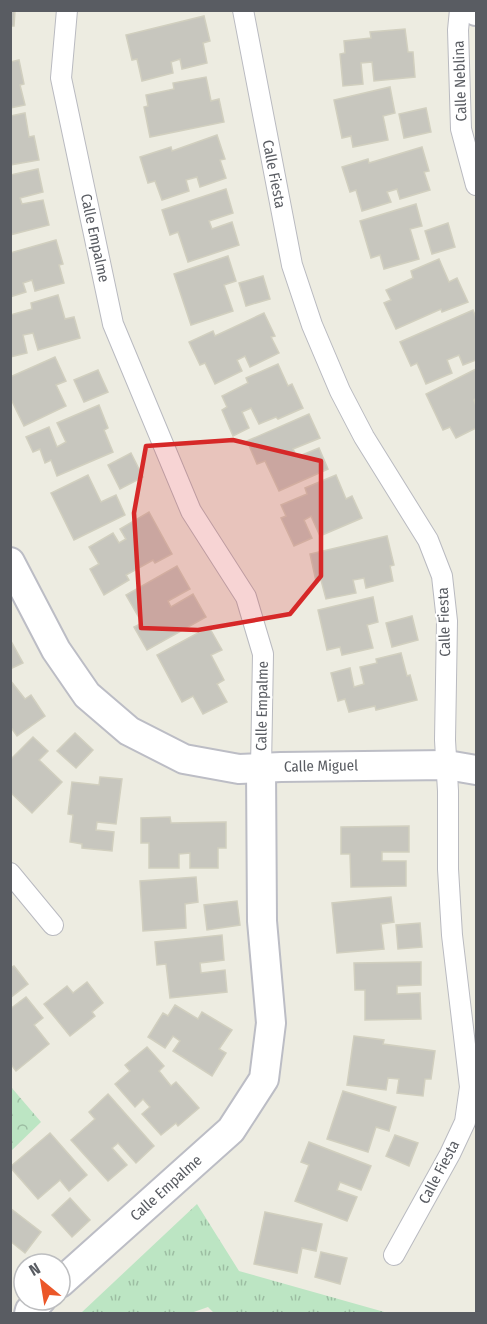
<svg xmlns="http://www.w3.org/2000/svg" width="487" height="1324" viewBox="0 0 487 1324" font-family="'Fira Sans Condensed',sans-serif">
	<defs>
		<pattern id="grass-tufts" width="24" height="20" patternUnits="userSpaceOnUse" patternTransform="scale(1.5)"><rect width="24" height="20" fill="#bce5c3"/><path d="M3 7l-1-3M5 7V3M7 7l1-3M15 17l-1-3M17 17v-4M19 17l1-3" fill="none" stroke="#9cbda2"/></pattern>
		<pattern id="park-crowns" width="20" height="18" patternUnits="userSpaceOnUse" patternTransform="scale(1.5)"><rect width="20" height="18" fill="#bce5c3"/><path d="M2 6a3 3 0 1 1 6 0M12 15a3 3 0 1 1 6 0" fill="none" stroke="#9cbda2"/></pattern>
	</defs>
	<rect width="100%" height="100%" fill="#edece1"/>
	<polygon fill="url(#grass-tufts)" points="197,1204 239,1271 388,1313 215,1314 208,1307 191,1313 81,1313"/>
	<polygon fill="url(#park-crowns)" points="11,1087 41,1122 11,1151 10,1151"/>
	<g fill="#c7c6be" stroke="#d1cfbf" stroke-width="1.5">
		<polygon points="10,10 15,10 14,26 10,26"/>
		<polygon points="204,16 210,41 203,43 207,63 182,69 180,59 171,62 173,73 142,81 137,59 132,60 126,35"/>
		<polygon points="405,29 408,52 413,52 415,77 374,81 372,62 361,63 363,84 343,86 340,54 345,53 344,41 371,38 370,32"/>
		<polygon points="19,60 24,84 20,85 25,105 10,108 10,62"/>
		<polygon points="206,77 211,101 219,99 224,122 150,137 144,107 148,106 146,95 174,89 173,83"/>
		<polygon points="390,87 395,113 383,116 388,140 353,147 351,136 342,138 334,100"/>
		<polygon points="426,108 431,132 404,138 399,114"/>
		<polygon points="25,113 29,137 34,136 39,160 10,165 10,116"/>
		<polygon points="217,135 225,159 220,160 226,178 200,187 197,177 186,180 189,191 162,200 155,181 148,183 140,157 171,147 172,151"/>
		<polygon points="422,147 429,171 424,172 430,190 400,199 397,189 387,192 391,202 362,211 356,190 350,192 342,167 368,159 369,163"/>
		<polygon points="38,169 43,192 20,198 22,204 43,200 49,225 10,235 10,175"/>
		<polygon points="226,189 233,213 209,221 212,229 232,222 239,245 188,262 178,232 170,235 162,210"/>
		<polygon points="416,204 422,226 410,229 419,259 384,269 380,255 371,258 360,221"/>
		<polygon points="448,223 455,247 432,254 425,231"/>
		<polygon points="56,240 63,264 59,265 64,283 35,291 32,280 23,283 26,292 10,297 10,253"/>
		<polygon points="228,256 236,281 224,285 233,311 191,325 174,274"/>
		<polygon points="439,259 449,282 457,278 468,302 442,312 441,309 396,329 384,303 391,300 386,290 413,278 411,271"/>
		<polygon points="263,276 270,299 246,306 239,283"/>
		<polygon points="58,295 65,319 74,317 80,338 38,350 33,333 23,335 27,353 10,357 10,315 32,309 31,303"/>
		<polygon points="473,310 476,318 476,360 463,365 459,355 447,360 452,373 426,384 417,363 411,366 400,342"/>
		<polygon points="264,313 275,336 271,337 279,353 250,367 245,356 237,360 242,371 215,384 205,363 200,365 189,342 213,331 215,336"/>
		<polygon points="55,357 66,381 56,385 66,406 24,426 10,397 10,377"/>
		<polygon points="278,364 288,386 292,384 303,408 278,419 276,417 259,424 251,408 242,412 249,428 233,436 222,410 227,407 222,396 248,383 246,378"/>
		<polygon points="476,369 476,398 474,400 476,406 476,428 456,438 450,427 443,430 426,394"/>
		<polygon points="98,370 108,392 84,402 74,380"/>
		<polygon points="99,405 108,428 104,430 113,452 57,476 51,460 45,463 40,449 33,452 26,437 49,427 57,447 66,442 57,423"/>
		<polygon points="309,414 320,438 293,449 297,457 319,448 328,469 279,491 265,461 257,464 247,441"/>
		<polygon points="131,453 143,477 120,489 108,465"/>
		<polygon points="88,475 101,502 116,495 125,515 74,540 51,493"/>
		<polygon points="336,475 346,499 352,496 362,518 320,536 311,516 304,520 312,538 294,546 281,518 286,516 281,505 307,494 305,488"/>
		<polygon points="149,512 172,554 155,563 153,560 126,575 129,580 104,595 90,569 99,564 89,547 113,533 119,543 126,539 120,529"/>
		<polygon points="387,536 394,565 390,566 393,581 366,588 364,578 353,580 356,593 326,599 321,580 316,581 310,554"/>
		<polygon points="177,566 190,589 168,601 171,607 193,594 206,617 147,650 134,627 142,623 126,595"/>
		<polygon points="373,597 378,622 367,625 373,648 342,655 340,647 327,650 318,610"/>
		<polygon points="412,616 418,640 392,647 386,623"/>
		<polygon points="209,627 222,650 211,655 224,680 217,684 227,702 203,714 193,696 182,702 157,655"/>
		<polygon points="11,641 23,663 10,669 10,642"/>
		<polygon points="401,653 407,676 410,675 417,700 376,710 375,706 349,712 345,699 338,701 331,673 350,668 354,687 364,684 360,667 377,663 376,659"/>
		<polygon points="10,680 25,699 31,695 45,716 17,736 10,726"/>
		<polygon points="75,733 93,750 76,768 57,751"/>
		<polygon points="33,737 48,751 39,760 62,782 32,813 10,792 10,760"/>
		<polygon points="100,777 122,779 116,824 97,822 96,830 114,832 112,851 82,848 82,844 70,842 73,815 68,814 72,782 99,785"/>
		<polygon points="170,817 171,823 226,822 226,848 218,848 218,868 190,868 190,853 179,854 179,868 149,868 149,843 141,843 141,818"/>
		<polygon points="409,826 409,852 382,852 382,861 406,861 406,886 351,887 350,854 341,854 341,827"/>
		<polygon points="196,877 198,902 185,904 186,928 143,931 140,881"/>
		<polygon points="391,897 394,922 381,924 384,949 337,953 332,903"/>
		<polygon points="237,901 240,925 207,930 204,905"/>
		<polygon points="420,923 422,947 398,949 396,925"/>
		<polygon points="222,935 224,960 200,963 201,973 225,970 227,992 170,998 166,964 157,965 155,942"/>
		<polygon points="421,962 421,985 397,986 397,994 420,993 421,1019 365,1020 365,990 355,990 354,963"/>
		<polygon points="14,966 28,984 10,998 10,968"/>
		<polygon points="87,982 103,1003 92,1012 95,1016 70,1036 44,1004 67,986 73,993"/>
		<polygon points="26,997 43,1018 34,1025 49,1044 16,1071 10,1063 10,1009"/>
		<polygon points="175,1005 198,1019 202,1012 232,1030 219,1049 226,1053 212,1076 173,1051 180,1041 173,1036 165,1048 148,1037 163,1013 168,1016"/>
		<polygon points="354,1036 384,1040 383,1044 435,1051 431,1079 425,1079 423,1096 397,1093 399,1079 388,1078 386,1090 347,1085"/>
		<polygon points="147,1047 164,1066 159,1071 171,1086 176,1082 199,1108 178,1126 176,1123 161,1135 142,1114 150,1107 143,1099 135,1107 115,1084 130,1071 125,1065"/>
		<polygon points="343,1091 396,1107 389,1131 376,1127 368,1152 327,1139"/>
		<polygon points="108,1094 154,1146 136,1163 118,1143 112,1148 127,1165 108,1181 71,1140 95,1119 89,1112"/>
		<polygon points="50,1133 87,1175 69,1191 60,1180 38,1199 10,1167"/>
		<polygon points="395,1135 418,1143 409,1166 386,1156"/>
		<polygon points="309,1142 371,1166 361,1190 340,1182 337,1190 357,1197 347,1221 295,1201 309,1165 301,1162"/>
		<polygon points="70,1198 90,1220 72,1237 52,1215"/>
		<polygon points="10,1208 41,1232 25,1253 10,1241"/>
		<polygon points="265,1212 322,1224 316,1251 302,1248 297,1273 254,1264"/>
		<polygon points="321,1252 347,1258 340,1284 315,1277"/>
	</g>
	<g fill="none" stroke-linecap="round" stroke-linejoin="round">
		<defs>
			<g id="street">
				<polyline points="67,10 61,78 113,324 191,511 246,597 263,654 261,768"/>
				<polyline points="243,10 292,265 312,325 340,391 364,437 428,540 442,576 447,621 445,740 448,791 448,869 452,935 470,1087 465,1122 450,1154 394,1255"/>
				<polyline points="460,10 458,30 461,129 476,185"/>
				<polyline points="10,873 53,925"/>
			</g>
			<g id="secondary">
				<polyline points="475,10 476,11"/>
				<polyline points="10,562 56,650 87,695 129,731 184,759 239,769 281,767 447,765 476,770"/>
				<polyline points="60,1283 231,1130 264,1079 271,1023 262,921 261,768"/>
				<polyline points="29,1314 30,1310 41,1300"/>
			</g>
		</defs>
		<use href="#street" stroke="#b9bac0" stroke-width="22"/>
		<use href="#secondary" stroke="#bcbdc5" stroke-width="32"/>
		<use href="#street" stroke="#fff" stroke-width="20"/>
		<use href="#secondary" stroke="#fff" stroke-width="28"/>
	</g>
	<path fill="#d62828" fill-opacity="0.2" stroke="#d62828" stroke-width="4.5" stroke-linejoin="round" d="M233,440l88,21v115l-31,38 -92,16 -57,-2 -7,-115 12,-67z"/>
	<g text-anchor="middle" stroke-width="4.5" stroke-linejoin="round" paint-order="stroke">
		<g font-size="15" fill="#595c62" stroke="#fff">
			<text transform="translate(460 81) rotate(-92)" y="5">Calle Neblina</text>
			<text transform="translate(274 174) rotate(79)" y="5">Calle Fiesta</text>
			<text transform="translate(95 238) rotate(78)" y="5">Calle Empalme</text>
			<text transform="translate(444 622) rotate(-92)" y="5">Calle Fiesta</text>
			<text transform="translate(262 706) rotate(-89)" y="5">Calle Empalme</text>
			<text transform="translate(321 766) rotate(-1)" y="5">Calle Miguel</text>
			<text transform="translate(439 1172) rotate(-62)" y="5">Calle Fiesta</text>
			<text transform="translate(166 1188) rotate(-42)" y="5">Calle Empalme</text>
		</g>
	</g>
	<rect width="487" height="1324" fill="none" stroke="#595c62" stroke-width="24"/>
	<g transform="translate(42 1282) rotate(330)"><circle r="28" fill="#ffffff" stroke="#bdbec0" stroke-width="1.5"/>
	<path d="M0-4.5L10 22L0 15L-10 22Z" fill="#eb5729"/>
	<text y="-9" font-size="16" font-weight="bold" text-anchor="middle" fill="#595c62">N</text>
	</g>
</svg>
